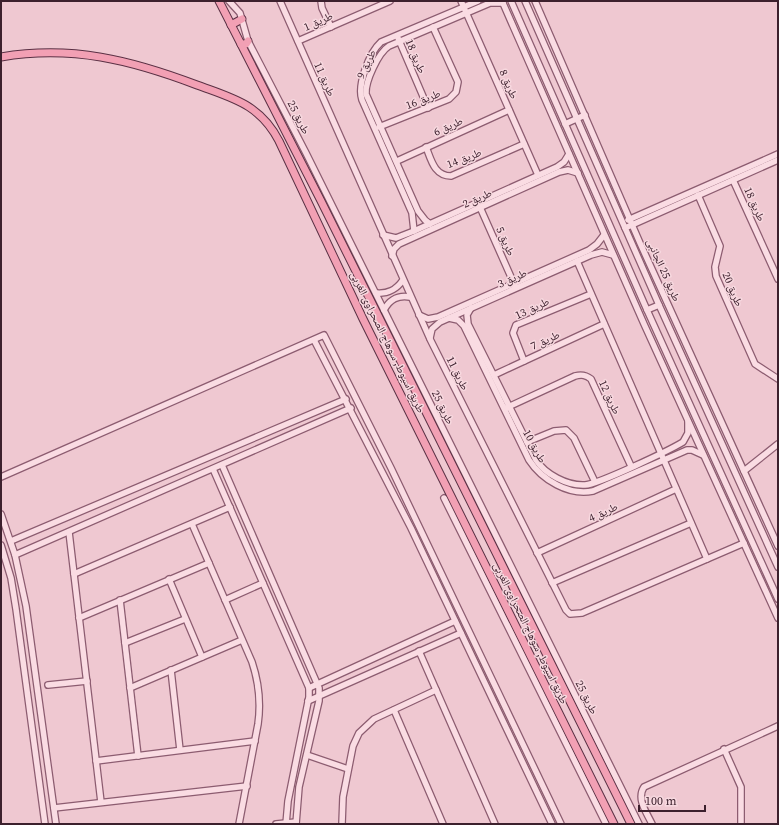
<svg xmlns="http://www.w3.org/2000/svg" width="779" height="825" viewBox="0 0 779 825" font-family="'Source Serif 4','Noto Naskh Arabic',serif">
	<rect width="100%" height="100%" fill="#efc8d1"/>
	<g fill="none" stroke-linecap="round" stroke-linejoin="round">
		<defs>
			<g id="minor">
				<polyline points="229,1 240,13 248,41 306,153 639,824"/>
				<polyline points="280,1 430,339 566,610 570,614 582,613 744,543"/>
				<polyline points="321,1 322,8 331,27"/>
				<polyline points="461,1 538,175"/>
				<polyline points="502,1 644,324 778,618"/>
				<polyline points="511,1 647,310 778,599"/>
				<polyline points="525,1 659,305 778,567"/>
				<polyline points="535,1 640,243 778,546"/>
				<polyline points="398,38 428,108"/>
				<polyline points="298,41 390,1"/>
				<polyline points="565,124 585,115"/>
				<polyline points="379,127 449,99 456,92 458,82 433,27"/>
				<path d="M426,147c5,12 8,29 25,29l73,-32"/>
				<polyline points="397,161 509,110"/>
				<polyline points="733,180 778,279"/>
				<polyline points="698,195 720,246 715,267 716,276 755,364 778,379"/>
				<polyline points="479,205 515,286"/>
				<polyline points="628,220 778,154"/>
				<path d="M430,224l-5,-4 -7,-9 -52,-117c-1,-12 12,-41 23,-48l101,-43h13"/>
				<polyline points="625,228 778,160"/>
				<path d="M414,231l-2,-18 -50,-113c-5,-15 7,-47 19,-58l97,-41"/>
				<polyline points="383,235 396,238 414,231 557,167 564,162 569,154"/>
				<polyline points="392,256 394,249 399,244 559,172 568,170 578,173"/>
				<polyline points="577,261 707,559"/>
				<path d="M376,293c12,1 20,-3 27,-13"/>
				<path d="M471,308l-4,7 1,9 68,136c9,14 31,26 49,25 14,-1 85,-35 98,-43l5,-9v-11"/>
				<path d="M384,310c6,-11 14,-15 26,-13"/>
				<polyline points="647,310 659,305"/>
				<polyline points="419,315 428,319 438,317 589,250 597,244 604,235"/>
				<path d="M449,318l9,2 6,6 65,134c13,20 40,36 64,31l94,-41h5l11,5"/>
				<polyline points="430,338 432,329 440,322 591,255 602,252 613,255"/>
				<polyline points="314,340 411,528 552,824"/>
				<polyline points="524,361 513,333 516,325 591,294"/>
				<polyline points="494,375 604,324"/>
				<path d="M506,408l69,-32c7,-2 11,-1 16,3l40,87"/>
				<polyline points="527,442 554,431 566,430 574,438 595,482"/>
				<polyline points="222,465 319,688 319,701 299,787 296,824"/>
				<polyline points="213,469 309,688 309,697 288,801 286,824"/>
				<polyline points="744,471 778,444"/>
				<polyline points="1,477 324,335 391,468 561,824"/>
				<polyline points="444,498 606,824"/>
				<polyline points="1,514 15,555 26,606 56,824"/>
				<path d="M192,524l60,138c7,21 9,41 6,62l-19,100"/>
				<polyline points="69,532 101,802"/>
				<polyline points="11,541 346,399"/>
				<polyline points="1,545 11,578 16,609 45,824"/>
				<polyline points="537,553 676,489"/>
				<polyline points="15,555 351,408"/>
				<polyline points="74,574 230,507"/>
				<polyline points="169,579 202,657"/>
				<polyline points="552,583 691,523"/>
				<polyline points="120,600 138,756"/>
				<polyline points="225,600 263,583"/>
				<polyline points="79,618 209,563"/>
				<polyline points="125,643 185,619"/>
				<polyline points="419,651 495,824"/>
				<polyline points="171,670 180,750"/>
				<polyline points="48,685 87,681"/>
				<polyline points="130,688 242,640"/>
				<polyline points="309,688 455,621"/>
				<polyline points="308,701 461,633"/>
				<polyline points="394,710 443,824"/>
				<polyline points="724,749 741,787 741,824"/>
				<polyline points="307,755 348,769"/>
				<polyline points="96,761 255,741"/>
				<polyline points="54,808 247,786"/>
				<polyline points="276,824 296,822"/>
				<polyline points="342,824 343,797 353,746 359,733 374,719 436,690"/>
				<path d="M652,824c-5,-11 -16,-25 -8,-37l134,-61"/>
			</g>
			<g id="major">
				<polyline points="219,1 321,201 631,824"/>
				<polyline points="231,25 242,19"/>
				<polyline points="241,44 246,44 248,41"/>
				<path d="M1,57c71,-12 130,3 196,28 35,13 63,19 82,56l84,178 251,505"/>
			</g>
		</defs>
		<use href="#minor" stroke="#8c5c70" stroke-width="8"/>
		<use href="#major" stroke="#5a3044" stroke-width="9"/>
		<use href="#minor" stroke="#fadce3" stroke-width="5.5"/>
		<use href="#major" stroke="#f2a0b4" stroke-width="7"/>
	</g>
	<g text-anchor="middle" stroke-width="3" stroke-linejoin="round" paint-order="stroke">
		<g font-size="11" fill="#3c202d" stroke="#f7d8df">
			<text transform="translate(318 21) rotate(-24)" y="4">طريق 1</text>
			<text transform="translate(416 56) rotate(67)" y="4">طريق 18</text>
			<text transform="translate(366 64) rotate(-65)" y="4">طريق 9</text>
			<text transform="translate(325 79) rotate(66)" y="4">طريق 11</text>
			<text transform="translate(509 84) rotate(67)" y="4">طريق 8</text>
			<text transform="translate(423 99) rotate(-21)" y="4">طريق 16</text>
			<text transform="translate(299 117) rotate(63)" y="4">طريق 25</text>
			<text transform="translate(448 126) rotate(-24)" y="4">طريق 6</text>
			<text transform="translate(464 158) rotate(-21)" y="4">طريق 14</text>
			<text transform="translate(477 198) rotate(-24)" y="4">طريق 2</text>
			<text transform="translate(755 204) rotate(66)" y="4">طريق 18</text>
			<text transform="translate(506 241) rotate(66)" y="4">طريق 5</text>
			<text transform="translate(664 270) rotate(66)" y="4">طريق 25 الجانبى</text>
			<text transform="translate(512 278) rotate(-24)" y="4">طريق 3</text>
			<text transform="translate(733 289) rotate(67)" y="4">طريق 20</text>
			<text transform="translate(532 308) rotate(-25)" y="4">طريق 13</text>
			<text transform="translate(545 340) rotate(-25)" y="4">طريق 7</text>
			<text transform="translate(388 342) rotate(64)" y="4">طريق اسيوط, سوهاج الصحراوى الغربى</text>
			<text transform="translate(458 373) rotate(63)" y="4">طريق 11</text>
			<text transform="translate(610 397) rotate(65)" y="4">طريق 12</text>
			<text transform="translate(443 407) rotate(64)" y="4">طريق 25</text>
			<text transform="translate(535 446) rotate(61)" y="4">طريق 10</text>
			<text transform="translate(603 512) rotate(-25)" y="4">طريق 4</text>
			<text transform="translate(531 633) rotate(64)" y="4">طريق اسيوط, سوهاج الصحراوى الغربى</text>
			<text transform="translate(587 697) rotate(63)" y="4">طريق 25</text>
		</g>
	</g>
	<rect width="779" height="825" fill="none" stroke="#3c202d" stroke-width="4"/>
	<path d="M639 805v6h66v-6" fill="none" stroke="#3c202d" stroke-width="2"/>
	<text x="645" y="805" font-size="12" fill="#3c202d" stroke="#f7d8df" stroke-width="3" paint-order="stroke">100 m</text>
</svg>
